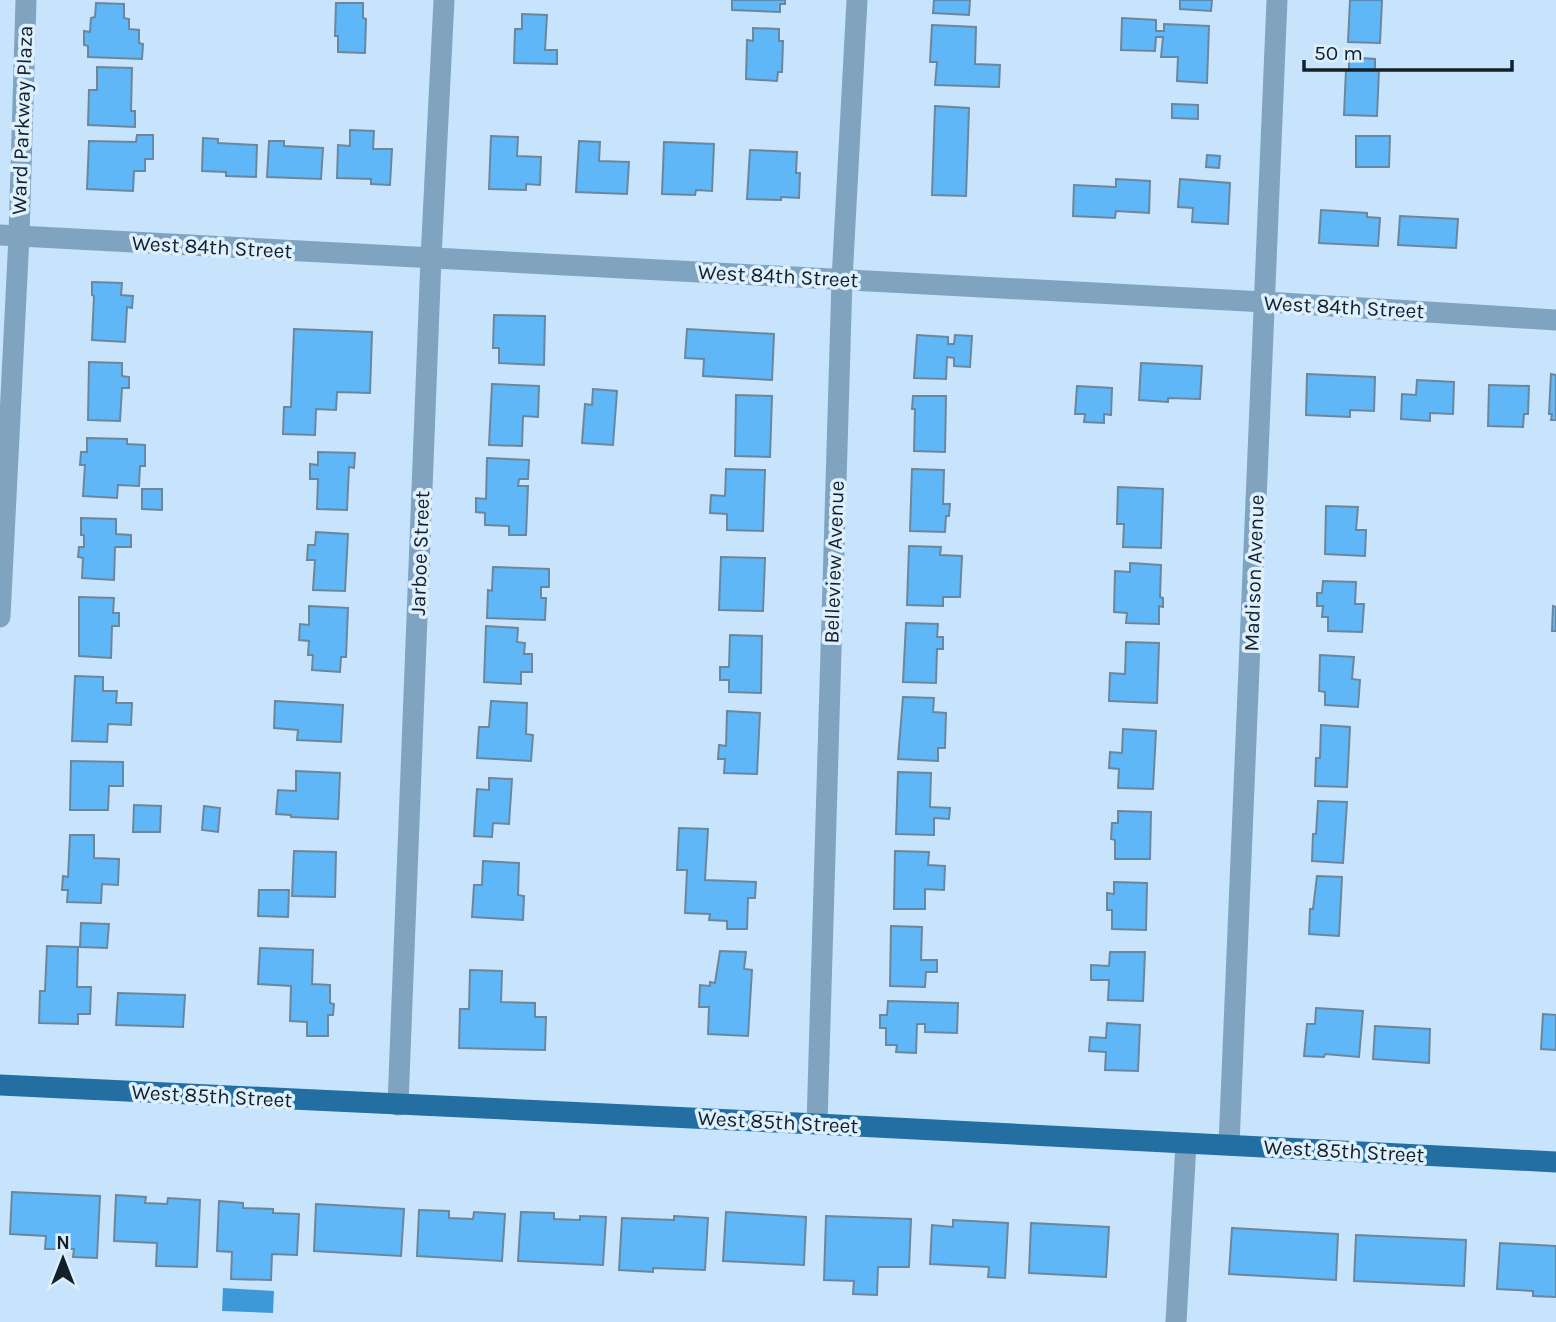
<svg xmlns="http://www.w3.org/2000/svg" width="1556" height="1322" viewBox="0 0 1556 1322" font-family="Karla,sans-serif">
	<rect width="100%" height="100%" fill="#c7e4fc"/>
	<polygon fill="#3e99d8" points="223,1288 274,1291 273,1313 222,1311"/>
	<g fill="#5fb7f8" stroke="#6c879c" stroke-width="2">
		<polygon points="732,0 785,0 785,4 780,4 780,12 732,10"/>
		<polygon points="934,0 970,0 969,15 933,13"/>
		<polygon points="1180,0 1212,0 1211,11 1180,9"/>
		<polygon points="1350,0 1382,0 1380,43 1348,42"/>
		<polygon points="96,3 124,4 124,18 129,19 129,29 139,30 139,43 143,44 142,59 88,57 88,46 84,45 84,31 90,32 91,18 95,17"/>
		<polygon points="336,3 363,3 363,18 366,19 365,53 338,52 338,36 335,36"/>
		<polygon points="522,14 547,15 545,50 557,50 557,64 514,63 515,29 522,29"/>
		<polygon points="1122,18 1156,20 1156,31 1164,31 1164,24 1209,26 1207,83 1177,81 1178,57 1161,57 1163,37 1156,37 1155,51 1121,50"/>
		<polygon points="932,25 976,27 975,64 1000,65 999,87 935,85 937,62 930,62"/>
		<polygon points="753,28 779,29 779,41 783,41 782,72 778,72 777,81 746,79 747,40 753,41"/>
		<polygon points="1349,57 1375,59 1375,70 1379,70 1377,116 1344,115 1346,70 1349,70"/>
		<polygon points="97,67 132,68 131,111 135,111 135,127 88,125 89,90 97,90"/>
		<polygon points="1172,104 1198,105 1198,119 1172,118"/>
		<polygon points="935,106 969,108 966,196 932,195"/>
		<polygon points="350,130 374,131 373,149 392,149 390,185 371,184 371,179 337,178 338,145 350,146"/>
		<polygon points="137,135 153,135 153,159 145,159 145,171 134,171 133,191 87,189 89,141 136,142"/>
		<polygon points="491,136 518,137 517,156 541,157 540,185 526,184 526,190 489,189"/>
		<polygon points="1356,136 1390,136 1389,167 1356,167"/>
		<polygon points="203,138 218,139 218,143 257,145 256,177 226,176 226,172 202,171"/>
		<polygon points="269,141 284,141 284,146 323,148 321,179 267,177"/>
		<polygon points="579,141 600,142 599,161 629,162 627,194 576,192"/>
		<polygon points="664,142 714,144 712,191 696,190 695,195 662,194"/>
		<polygon points="750,150 797,152 796,173 800,173 799,198 781,197 781,200 747,199"/>
		<polygon points="1207,155 1220,156 1219,168 1206,167"/>
		<polygon points="1116,179 1150,181 1149,213 1116,211 1115,218 1073,216 1074,185 1116,187"/>
		<polygon points="1180,179 1230,183 1228,224 1192,222 1193,208 1178,207"/>
		<polygon points="1321,210 1367,213 1367,217 1380,218 1378,246 1319,243"/>
		<polygon points="1400,216 1458,219 1456,248 1398,245"/>
		<polygon points="92,282 122,283 121,295 133,296 132,308 127,307 125,342 92,340 94,296 92,295"/>
		<polygon points="494,315 545,316 544,365 499,363 499,348 493,348"/>
		<polygon points="294,329 372,332 370,393 337,392 336,410 316,409 315,435 283,434 284,407 291,407"/>
		<polygon points="687,329 774,334 772,380 703,376 704,359 685,358"/>
		<polygon points="917,335 948,337 948,344 954,344 955,335 972,336 970,367 954,366 954,358 947,357 946,379 914,378"/>
		<polygon points="89,362 122,363 122,376 129,377 129,388 122,388 120,421 88,420"/>
		<polygon points="1141,363 1202,366 1200,399 1168,398 1168,402 1139,400"/>
		<polygon points="1307,374 1375,377 1374,411 1350,410 1350,417 1306,415"/>
		<polygon points="1551,374 1556,375 1556,420 1551,420 1552,414 1549,414"/>
		<polygon points="1417,380 1454,382 1453,414 1430,413 1430,421 1401,419 1402,394 1416,395"/>
		<polygon points="492,384 539,386 538,417 523,416 522,446 489,445"/>
		<polygon points="1489,385 1529,386 1528,414 1524,414 1523,427 1488,426"/>
		<polygon points="1077,386 1112,388 1111,415 1104,414 1104,423 1084,422 1085,414 1075,414"/>
		<polygon points="593,389 617,391 613,445 582,443 585,404 592,405"/>
		<polygon points="736,395 772,396 770,457 735,456"/>
		<polygon points="913,396 946,396 945,452 914,451 915,409 912,409"/>
		<polygon points="87,438 127,439 127,444 145,445 145,466 140,466 139,486 118,485 117,498 83,496 85,465 80,465 81,452 87,452"/>
		<polygon points="318,452 355,453 354,468 349,467 347,510 317,509 318,479 310,479 310,464 318,465"/>
		<polygon points="487,458 529,460 528,479 519,479 518,486 528,486 526,535 509,535 509,526 485,525 485,513 476,512 476,498 486,499"/>
		<polygon points="726,469 765,470 763,531 727,530 727,514 710,513 711,495 725,496"/>
		<polygon points="912,469 944,470 943,504 950,504 949,516 946,516 945,532 910,531"/>
		<polygon points="1118,487 1163,489 1161,548 1123,547 1124,524 1117,524"/>
		<polygon points="142,489 162,489 162,510 142,509"/>
		<polygon points="1326,506 1358,507 1356,530 1366,530 1365,556 1325,554"/>
		<polygon points="81,518 116,519 116,534 131,535 131,547 115,547 114,580 82,578 83,558 78,557 79,547 84,547 84,535 81,535"/>
		<polygon points="316,532 348,534 345,591 313,590 315,560 307,560 308,545 315,545"/>
		<polygon points="909,546 941,547 940,555 962,556 960,597 943,597 943,606 907,605"/>
		<polygon points="721,557 765,558 763,611 719,610"/>
		<polygon points="1130,563 1161,565 1160,597 1163,598 1163,607 1159,606 1159,624 1126,623 1127,613 1114,612 1115,571 1130,572"/>
		<polygon points="493,567 549,569 549,587 541,587 541,598 546,598 545,620 487,618 488,590 492,591"/>
		<polygon points="1323,581 1356,582 1355,604 1364,604 1362,632 1328,631 1328,617 1322,617 1323,606 1317,606 1317,593 1322,593"/>
		<polygon points="79,597 114,598 113,613 119,613 119,626 112,626 111,658 79,656"/>
		<polygon points="309,606 348,608 346,657 341,657 340,672 312,670 313,655 308,655 309,641 299,640 300,624 309,625"/>
		<polygon points="1553,606 1556,607 1556,631 1552,631"/>
		<polygon points="906,623 938,624 937,637 943,637 943,649 937,649 936,683 903,682"/>
		<polygon points="486,626 518,628 517,642 525,643 524,654 532,654 532,672 521,672 521,684 484,682"/>
		<polygon points="730,635 762,636 761,693 729,692 729,680 720,680 720,667 729,667"/>
		<polygon points="1126,642 1159,643 1157,703 1109,701 1110,673 1125,674"/>
		<polygon points="1320,655 1354,657 1352,679 1360,680 1358,707 1325,705 1325,692 1319,691"/>
		<polygon points="75,676 103,677 103,691 117,691 116,703 132,703 131,725 108,724 107,742 72,741"/>
		<polygon points="903,697 934,698 933,712 946,713 945,748 938,748 938,761 898,759"/>
		<polygon points="275,701 343,705 341,742 297,740 298,730 274,728"/>
		<polygon points="491,701 527,703 526,734 533,735 531,761 477,758 479,727 489,727"/>
		<polygon points="727,711 760,713 757,774 724,773 725,759 718,759 719,745 726,746"/>
		<polygon points="1321,725 1350,727 1347,787 1315,786 1316,758 1320,758"/>
		<polygon points="1123,729 1156,731 1153,789 1118,788 1119,769 1109,768 1110,752 1122,753"/>
		<polygon points="71,761 123,762 123,786 109,786 108,810 70,810"/>
		<polygon points="296,771 340,773 338,819 291,817 291,815 276,814 278,790 296,791"/>
		<polygon points="898,772 931,773 930,807 950,808 949,819 934,818 934,835 896,834"/>
		<polygon points="489,778 512,779 509,824 493,823 492,837 474,836 477,789 489,790"/>
		<polygon points="1318,801 1347,802 1343,863 1312,861 1313,834 1316,834"/>
		<polygon points="134,805 161,806 160,832 133,832"/>
		<polygon points="204,806 220,808 218,832 202,830"/>
		<polygon points="1118,811 1151,812 1150,859 1115,859 1115,840 1111,839 1112,823 1118,823"/>
		<polygon points="679,828 708,829 705,880 756,882 755,898 748,898 747,929 727,929 727,921 709,920 710,914 685,913 687,870 677,870"/>
		<polygon points="70,835 94,835 94,858 119,859 118,885 102,884 101,903 67,902 68,890 62,890 63,876 68,877"/>
		<polygon points="294,851 336,852 335,897 292,896"/>
		<polygon points="895,851 929,852 928,865 945,866 944,890 925,889 925,909 894,909"/>
		<polygon points="483,861 519,863 518,895 524,896 523,920 472,917 474,885 482,885"/>
		<polygon points="1317,876 1342,877 1339,936 1309,934 1310,909 1313,909"/>
		<polygon points="1114,882 1147,883 1146,930 1112,929 1112,910 1107,910 1107,893 1114,894"/>
		<polygon points="259,890 289,890 288,917 258,916"/>
		<polygon points="81,923 109,924 107,948 80,947"/>
		<polygon points="891,926 922,927 921,960 937,960 937,972 926,972 925,987 890,986"/>
		<polygon points="47,946 78,947 77,987 91,987 90,1014 78,1014 78,1024 39,1023 40,991 45,991"/>
		<polygon points="260,948 313,950 312,984 330,985 330,1003 334,1004 333,1015 328,1015 328,1036 307,1036 307,1022 290,1021 291,986 258,984"/>
		<polygon points="720,951 746,952 744,969 752,970 748,1036 708,1034 709,1007 699,1007 700,985 710,986 710,982 715,983"/>
		<polygon points="1110,952 1145,952 1143,1001 1108,1000 1109,980 1091,980 1091,965 1109,966"/>
		<polygon points="470,970 502,971 501,1002 535,1003 535,1017 546,1017 545,1050 459,1048 460,1009 469,1009"/>
		<polygon points="118,993 185,995 183,1027 116,1025"/>
		<polygon points="888,1001 958,1003 957,1033 925,1032 925,1024 917,1024 916,1053 896,1052 897,1045 886,1045 886,1028 880,1028 880,1015 887,1015"/>
		<polygon points="1316,1008 1363,1011 1359,1057 1325,1054 1324,1057 1304,1056 1307,1024 1315,1024"/>
		<polygon points="1543,1014 1556,1015 1556,1050 1541,1049"/>
		<polygon points="1107,1023 1140,1025 1138,1071 1105,1070 1106,1052 1089,1051 1090,1037 1106,1038"/>
		<polygon points="1375,1026 1430,1029 1429,1063 1373,1059"/>
		<polygon points="12,1192 100,1196 97,1258 73,1257 74,1249 45,1249 46,1236 10,1234"/>
		<polygon points="116,1195 146,1197 145,1203 167,1204 168,1198 200,1200 197,1267 156,1266 157,1243 114,1241"/>
		<polygon points="219,1201 243,1203 243,1208 273,1209 273,1213 299,1214 297,1255 272,1254 271,1280 231,1279 232,1252 217,1251"/>
		<polygon points="316,1204 404,1209 401,1256 314,1251"/>
		<polygon points="419,1210 449,1211 449,1218 473,1219 474,1212 505,1214 502,1261 417,1256"/>
		<polygon points="521,1212 554,1213 554,1219 580,1220 580,1216 606,1217 603,1265 518,1261"/>
		<polygon points="726,1212 806,1217 804,1265 723,1261"/>
		<polygon points="674,1216 708,1218 705,1270 653,1268 653,1272 619,1270 622,1218 674,1220"/>
		<polygon points="826,1216 911,1219 909,1267 878,1267 877,1295 853,1294 854,1281 824,1280"/>
		<polygon points="953,1220 1008,1223 1005,1278 988,1277 989,1267 930,1264 932,1225 953,1227"/>
		<polygon points="1031,1223 1109,1227 1106,1277 1029,1273"/>
		<polygon points="1232,1228 1338,1234 1336,1280 1229,1274"/>
		<polygon points="1356,1235 1466,1240 1464,1286 1354,1281"/>
		<polygon points="1500,1243 1556,1246 1556,1297 1533,1296 1533,1291 1497,1289"/>
	</g>
	<g fill="none" stroke-linecap="round" stroke-linejoin="round">
		<g stroke="#80a4c0" stroke-width="21">
			<polyline points="0,235 1265,302 1556,320"/>
			<polyline points="0,617 19,236 26,0"/>
			<polyline points="398,1105 431,258 444,0"/>
			<polyline points="817,1124 842,280 857,0"/>
			<polyline points="1229,1145 1277,0"/>
			<polyline points="1176,1322 1186,1143"/>
		</g>
		<polyline stroke="#236fa2" stroke-width="21" points="0,1085 817,1124 1556,1162"/>
	</g>
	<g text-anchor="middle" stroke-width="7" stroke-linejoin="round" paint-order="stroke">
		<g font-size="21" fill="#141f28" stroke="#def0fe">
			<text transform="translate(22 120) rotate(-88)" y="7">Ward Parkway Plaza</text>
			<text transform="translate(212 247) rotate(3)" y="7">West 84th Street</text>
			<text transform="translate(778 276) rotate(3)" y="7">West 84th Street</text>
			<text transform="translate(1344 307) rotate(3)" y="7">West 84th Street</text>
			<text transform="translate(420 553) rotate(-88)" y="7">Jarboe Street</text>
			<text transform="translate(834 562) rotate(-88)" y="7">Belleview Avenue</text>
			<text transform="translate(1254 573) rotate(-88)" y="7">Madison Avenue</text>
			<text transform="translate(212 1096) rotate(3)" y="7">West 85th Street</text>
			<text transform="translate(778 1122) rotate(3)" y="7">West 85th Street</text>
			<text transform="translate(1344 1151) rotate(3)" y="7">West 85th Street</text>
		</g>
	</g>
	<g transform="translate(63 1259)" stroke="#def0fe" stroke-width="5" paint-order="stroke">
	<path d="M0-5L12 26L0 18L-12 26Z" fill="#141f28"/>
	<text y="-10" font-size="19" font-weight="bold" text-anchor="middle" fill="#141f28">N</text>
	</g>
	<path d="M1304 60v10h208v-10" fill="none" stroke="#141f28" stroke-width="3.5"/>
	<text x="1314" y="60" font-size="21" fill="#141f28" stroke="#def0fe" stroke-width="5" paint-order="stroke">50 m</text>
</svg>
